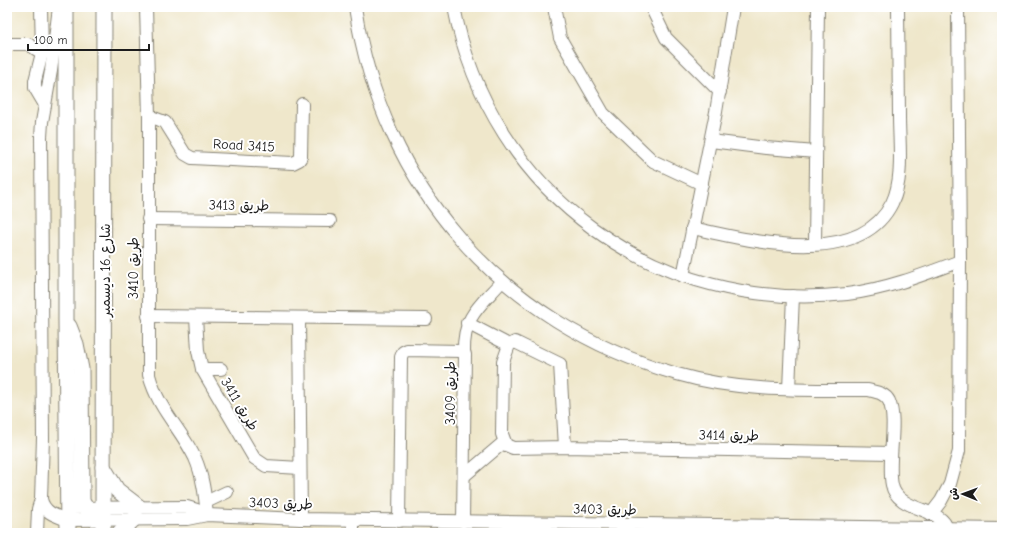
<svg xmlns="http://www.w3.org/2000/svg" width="1009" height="540" viewBox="0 0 1009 540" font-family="'Comic Neue','Playpen Sans Arabic',sans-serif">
	<rect width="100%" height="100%" fill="#fff"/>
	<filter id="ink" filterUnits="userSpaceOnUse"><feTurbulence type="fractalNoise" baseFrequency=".025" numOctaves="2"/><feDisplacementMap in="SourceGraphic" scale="8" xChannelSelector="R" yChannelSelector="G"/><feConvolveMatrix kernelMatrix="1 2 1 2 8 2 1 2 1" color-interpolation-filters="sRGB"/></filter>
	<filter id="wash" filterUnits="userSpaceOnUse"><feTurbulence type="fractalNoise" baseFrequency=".012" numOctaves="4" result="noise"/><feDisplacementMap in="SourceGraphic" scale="16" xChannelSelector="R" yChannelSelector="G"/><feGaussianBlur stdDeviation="0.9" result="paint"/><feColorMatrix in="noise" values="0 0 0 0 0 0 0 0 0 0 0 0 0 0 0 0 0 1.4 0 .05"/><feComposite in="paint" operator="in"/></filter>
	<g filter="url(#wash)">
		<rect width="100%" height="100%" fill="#efe7cb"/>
	</g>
	<g filter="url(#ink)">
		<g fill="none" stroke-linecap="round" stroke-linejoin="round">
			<defs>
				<g id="minor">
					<polyline points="41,7 42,53 35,81 35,88 45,105"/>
					<path d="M59,7l-8,64 -9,51 -1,15 2,301 -2,61c3,14 15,17 27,21l119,-1 20,-4 94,4 701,10"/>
					<path d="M146,7l3,109v259c10,36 31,52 46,83 8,18 10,38 12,57"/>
					<path d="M355,7c27,180 147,317 322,367 61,18 127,16 191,16 8,2 17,3 21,11 9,20 -2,61 3,84 5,27 51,22 55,44"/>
					<path d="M454,7c36,187 204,308 393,287 40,-5 76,-19 113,-33"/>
					<polyline points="554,7 560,38 603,113 653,161 702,184"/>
					<polyline points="651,7 666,38 720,92"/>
					<polyline points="7,44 28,44 42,53"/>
					<polyline points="149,116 165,122 185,154 192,158 293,163 299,160 301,157 302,104"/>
					<polyline points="711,141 766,148 816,152"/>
					<polyline points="148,219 330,221"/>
					<path d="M692,228c56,12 167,42 200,-25 12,-25 7,-59 7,-87 0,-36 -1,-73 -1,-109"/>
					<polyline points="815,244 818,7"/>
					<polyline points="683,276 716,112 733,7"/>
					<polyline points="148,316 426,319"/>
					<polyline points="196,317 198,351 202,369 254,458 266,466 300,468"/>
					<polyline points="299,318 301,519"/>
					<polyline points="467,323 509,345"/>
					<path d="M464,352c-1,-36 16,-46 38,-71"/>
					<polyline points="202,369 221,369"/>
					<polyline points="789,389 793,296"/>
					<polyline points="565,447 560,364 515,342 509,345 503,362 502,434 506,445 513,448 565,447 891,453"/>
					<polyline points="464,476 504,442"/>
					<polyline points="206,502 227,492"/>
					<polyline points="68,508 187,507 197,510 207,515"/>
					<polyline points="931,514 941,501 950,484 959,451 960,261 958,7"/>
					<polyline points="399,521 401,357 403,352 407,350 461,351 465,354 463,522"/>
					<polyline points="37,533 38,509 41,499"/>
					<polyline points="353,533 353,520"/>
				</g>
				<g id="major">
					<polyline points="66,7 66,320 68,533"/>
					<polyline points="69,326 76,344 81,369 82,501 89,514 103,519"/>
					<polyline points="103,467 117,490 139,507"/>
					<polyline points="103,533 104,7"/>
					<polyline points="119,533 134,519"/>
				</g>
			</defs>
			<use href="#minor" stroke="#868274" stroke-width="14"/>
			<use href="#major" stroke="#868274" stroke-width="17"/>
			<use href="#minor" stroke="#fff" stroke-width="12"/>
			<use href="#major" stroke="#fff" stroke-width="15"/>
		</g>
	</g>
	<g text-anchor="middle" stroke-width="4" stroke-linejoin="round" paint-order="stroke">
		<g font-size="14" fill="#1c1c1c" stroke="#fff">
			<text transform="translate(244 145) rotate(3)" y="5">Road 3415</text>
			<text transform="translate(239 205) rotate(1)" y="5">طريق 3413</text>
			<text transform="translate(133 268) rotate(-90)" y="5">طريق 3410</text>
			<text transform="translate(105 270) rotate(-90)" y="5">شارع 16 ديسمبر</text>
			<text transform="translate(450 393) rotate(-90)" y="5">طريق 3409</text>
			<text transform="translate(240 404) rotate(59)" y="5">طريق 3411</text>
			<text transform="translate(729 435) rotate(1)" y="5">طريق 3414</text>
			<text transform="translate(281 503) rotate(2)" y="5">طريق 3403</text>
			<text transform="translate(605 509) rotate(1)" y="5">طريق 3403</text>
		</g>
	</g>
	<rect width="1009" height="540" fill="none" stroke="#fff" stroke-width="24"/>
	<g transform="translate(963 494) rotate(271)" stroke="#ffffff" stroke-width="3" paint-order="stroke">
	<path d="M0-3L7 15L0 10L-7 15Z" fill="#1c1c1c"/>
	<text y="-6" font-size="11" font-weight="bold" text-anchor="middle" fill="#1c1c1c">ش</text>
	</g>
	<path d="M28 44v6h121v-6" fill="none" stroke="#1c1c1c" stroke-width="2"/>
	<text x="34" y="44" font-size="12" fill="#1c1c1c" stroke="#ffffff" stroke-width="3" paint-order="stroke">100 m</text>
</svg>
